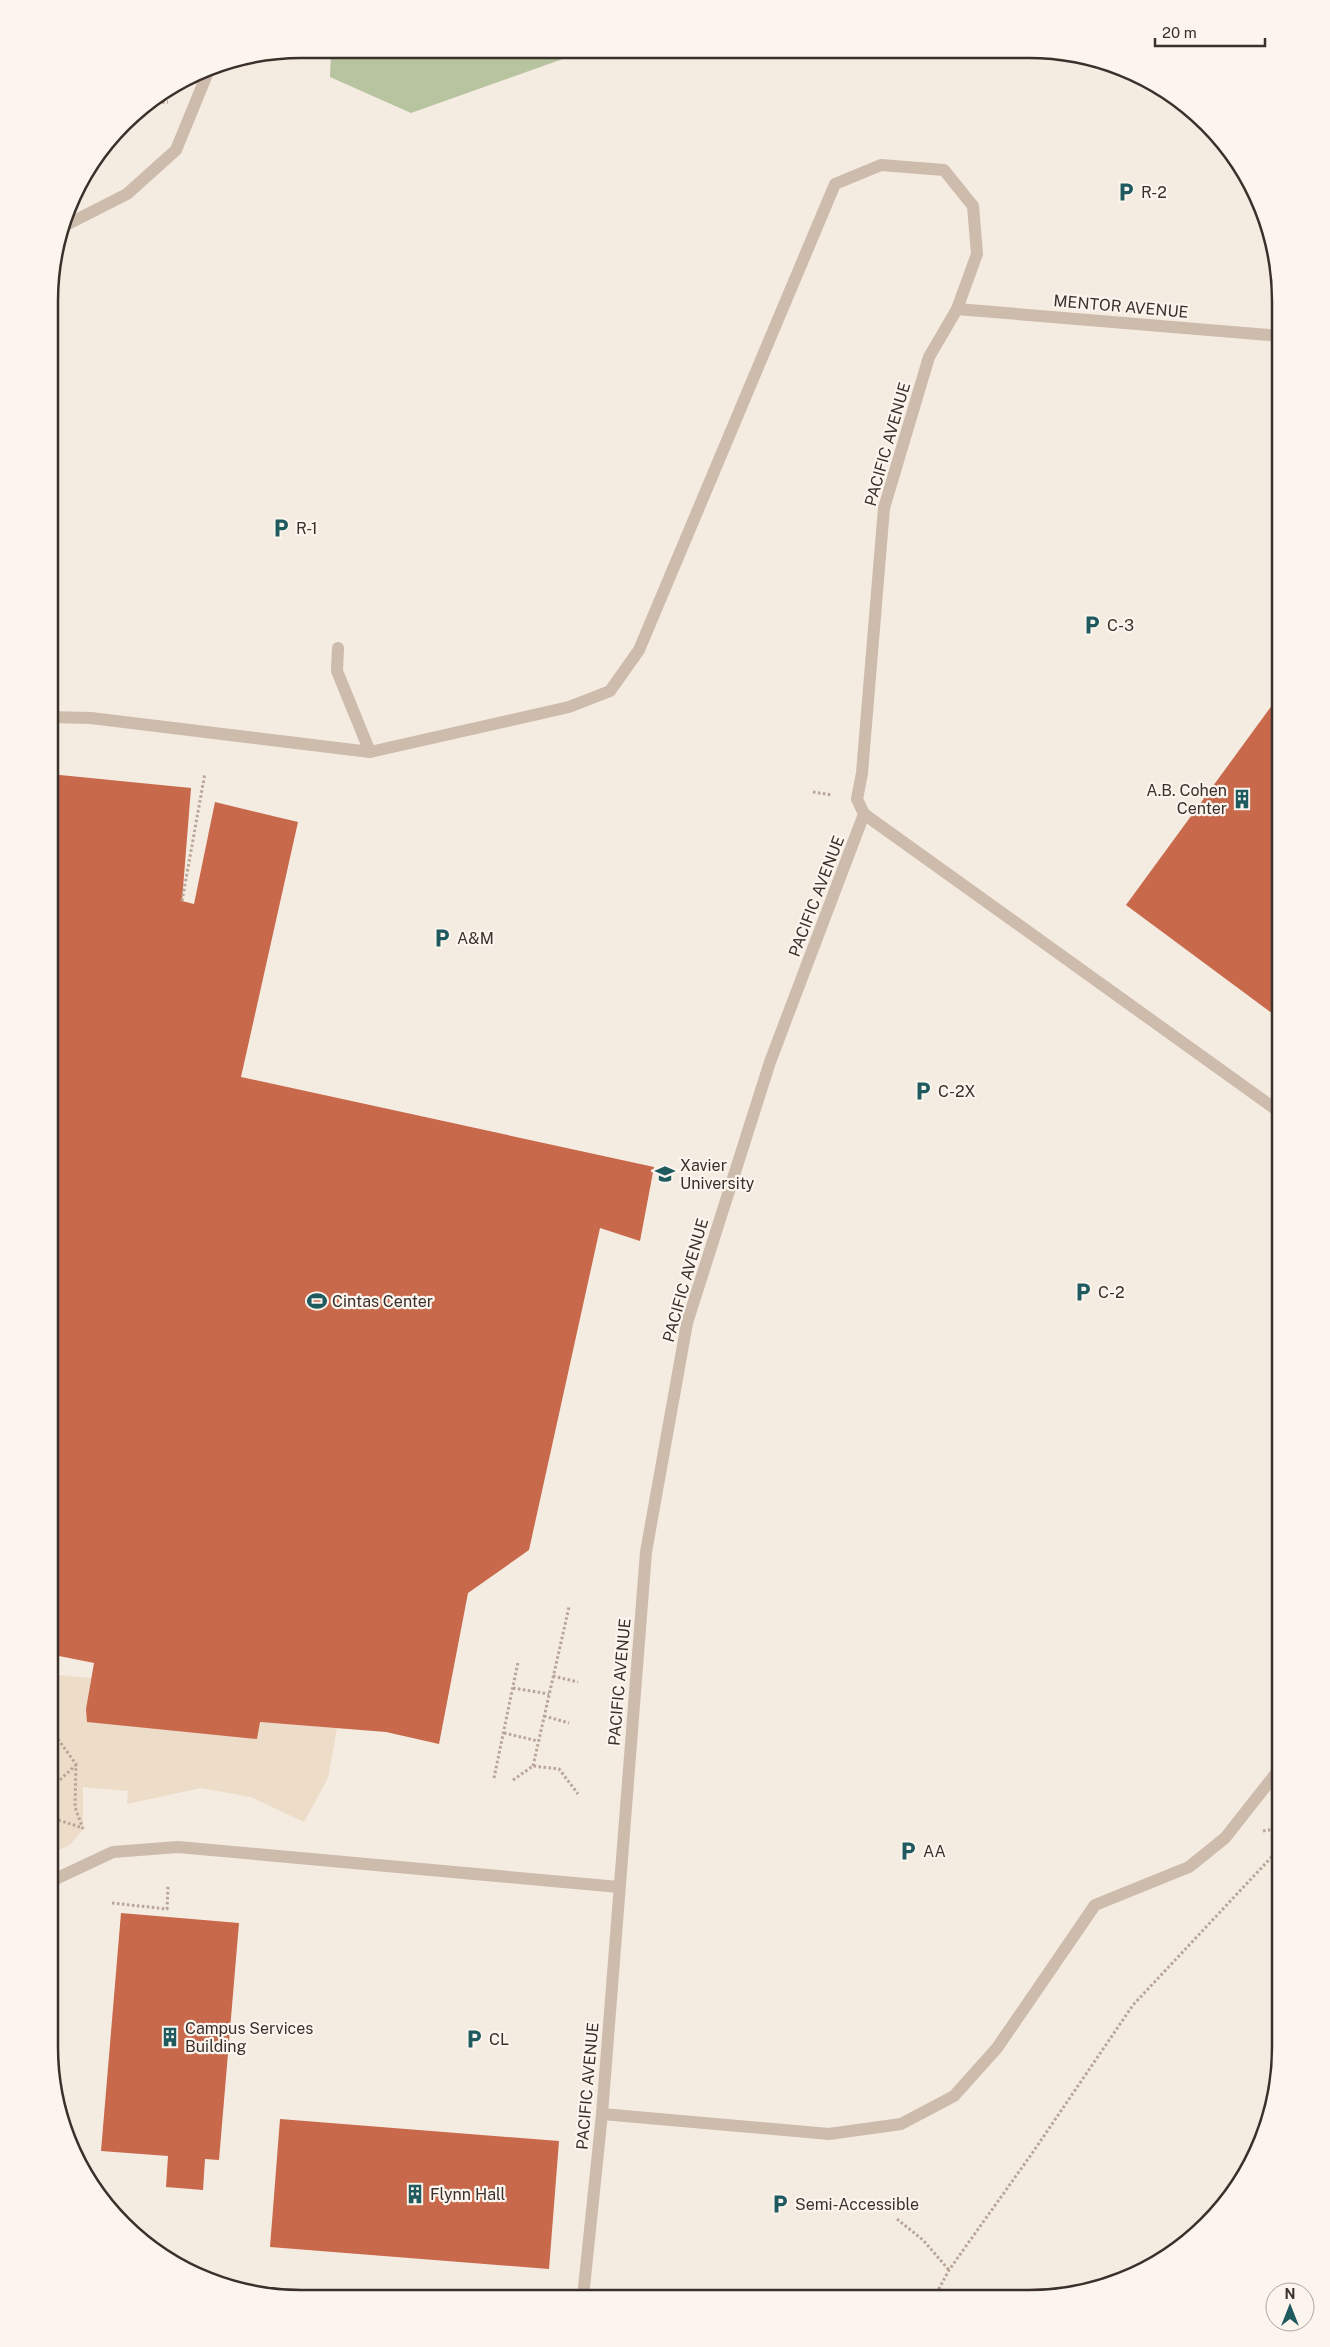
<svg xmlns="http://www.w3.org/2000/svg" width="1330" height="2347" viewBox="0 0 1330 2347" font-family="'Public Sans',sans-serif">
	<rect width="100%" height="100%" fill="#f4ebe1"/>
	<polygon fill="#b8c4a0" points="331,49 618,51 577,54 411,113 330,77"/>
	<polygon fill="#ecdcc8" points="49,1674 91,1678 87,1709 337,1728 328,1778 304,1822 251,1797 201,1788 127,1804 128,1791 83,1787 83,1829 70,1845 49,1854"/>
	<g fill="#c8694b">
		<polygon points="1281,693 1281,1020 1126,905"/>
		<polygon points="50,774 191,788 182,901 194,904 215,802 298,822 241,1077 654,1167 640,1241 600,1228 529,1550 468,1593 439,1744 386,1732 260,1722 257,1739 87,1722 86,1709 94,1663 49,1654"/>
		<polygon points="121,1913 239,1923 219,2160 205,2159 203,2190 166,2187 168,2156 101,2151"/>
		<polygon points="280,2119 559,2141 549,2269 270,2247"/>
	</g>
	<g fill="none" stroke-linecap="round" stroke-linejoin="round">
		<g stroke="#b9a596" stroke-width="3" stroke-dasharray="2.5 2.5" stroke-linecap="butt">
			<polyline points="147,103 168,102"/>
			<polyline points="813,792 832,795"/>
			<polyline points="182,901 205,773"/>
			<polyline points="553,1676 578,1682"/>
			<polyline points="513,1688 549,1694"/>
			<polyline points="544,1716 569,1723"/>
			<polyline points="49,1727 76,1764 75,1807 83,1829"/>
			<polyline points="504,1733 538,1741"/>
			<polyline points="533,1766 569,1607"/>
			<polyline points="494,1778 518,1662"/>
			<polyline points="513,1780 533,1766 559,1769 578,1794"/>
			<polyline points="49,1790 76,1765"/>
			<polyline points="49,1817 83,1828"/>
			<polyline points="1263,1831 1281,1828"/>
			<polyline points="112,1903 167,1909 168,1886"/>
			<polyline points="897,2219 923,2240 949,2270"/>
			<polyline points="934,2298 949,2270 1033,2152 1133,2005 1281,1847"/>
		</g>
		<g stroke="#cdbbac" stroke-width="12">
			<polyline points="957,309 1281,336"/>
			<polyline points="338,648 337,671 370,752"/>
			<polyline points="50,717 91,718 370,752 569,707 610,691 639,650 835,184 881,165 944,170 973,206 977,254 957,309 929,357 884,508 862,773 857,799 864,814 770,1062 687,1323 646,1552 602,2114 583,2297"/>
			<polyline points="864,814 1281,1113"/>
			<polyline points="49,1882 113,1852 178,1847 619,1887"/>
			<polyline points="602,2114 829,2134 901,2124 954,2096 997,2048 1095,1905 1189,1867 1225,1838 1281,1767"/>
		</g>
		<polyline stroke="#cdbbac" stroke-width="12" points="64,226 127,194 176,150 210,67"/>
	</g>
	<defs>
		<symbol id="parking-bare" viewBox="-9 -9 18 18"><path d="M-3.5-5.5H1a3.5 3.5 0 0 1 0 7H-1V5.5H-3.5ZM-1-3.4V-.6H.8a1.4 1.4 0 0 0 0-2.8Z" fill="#1f5a5e" stroke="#fbf5ee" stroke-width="2.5" paint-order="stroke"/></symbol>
		<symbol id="building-bare" viewBox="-9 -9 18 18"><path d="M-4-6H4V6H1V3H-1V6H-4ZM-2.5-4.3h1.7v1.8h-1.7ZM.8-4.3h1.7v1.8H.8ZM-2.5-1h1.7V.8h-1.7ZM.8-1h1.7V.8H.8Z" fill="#1f5a5e" stroke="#fbf5ee" stroke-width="2.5" paint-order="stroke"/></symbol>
		<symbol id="university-bare" viewBox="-9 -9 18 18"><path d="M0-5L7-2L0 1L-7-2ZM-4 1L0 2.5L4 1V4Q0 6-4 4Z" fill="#1f5a5e" stroke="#fbf5ee" stroke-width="2.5" paint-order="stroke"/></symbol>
		<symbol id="stadium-bare" viewBox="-9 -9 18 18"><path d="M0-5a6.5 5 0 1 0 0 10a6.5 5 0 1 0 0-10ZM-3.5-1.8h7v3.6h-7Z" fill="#1f5a5e" stroke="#fbf5ee" stroke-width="2.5" paint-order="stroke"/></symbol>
	</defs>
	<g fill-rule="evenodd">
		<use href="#parking-bare" x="1112" y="178" width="28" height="28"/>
		<use href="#parking-bare" x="267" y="514" width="28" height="28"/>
		<use href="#parking-bare" x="1078" y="611" width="28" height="28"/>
		<use href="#building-bare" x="1228" y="785" width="28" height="28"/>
		<use href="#parking-bare" x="428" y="924" width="28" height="28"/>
		<use href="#parking-bare" x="909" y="1077" width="28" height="28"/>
		<use href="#university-bare" x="651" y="1160" width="28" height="28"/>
		<use href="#parking-bare" x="1069" y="1278" width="28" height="28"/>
		<use href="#stadium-bare" x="303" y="1287" width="28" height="28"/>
		<use href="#parking-bare" x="894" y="1837" width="28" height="28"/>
		<use href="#building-bare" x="156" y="2023" width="28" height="28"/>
		<use href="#parking-bare" x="460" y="2025" width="28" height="28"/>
		<use href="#building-bare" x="401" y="2180" width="28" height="28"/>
		<use href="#parking-bare" x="766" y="2190" width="28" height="28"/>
	</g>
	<g text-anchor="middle" stroke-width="4.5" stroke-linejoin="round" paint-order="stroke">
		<g font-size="16" fill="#3b302b" stroke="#fbf5ee" text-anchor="start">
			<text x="1141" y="198">R-2</text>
			<text x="296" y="534">R-1</text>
			<text x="1107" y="631">C-3</text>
			<text x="1227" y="796" text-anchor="end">A.B. Cohen<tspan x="1227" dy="18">Center</tspan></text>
			<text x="457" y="944">A&amp;M</text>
			<text x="938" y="1097">C-2X</text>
			<text x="680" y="1171">Xavier<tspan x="680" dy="18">University</tspan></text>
			<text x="1098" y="1298">C-2</text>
			<text x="332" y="1307">Cintas Center</text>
			<text x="923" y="1857">AA</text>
			<text x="185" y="2034">Campus Services<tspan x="185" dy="18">Building</tspan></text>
			<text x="489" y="2045">CL</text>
			<text x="430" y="2200">Flynn Hall</text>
			<text x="795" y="2210">Semi-Accessible</text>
		</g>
		<g font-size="16" fill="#3b302b" stroke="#fbf5ee">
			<text transform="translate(1121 306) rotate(5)" y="6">MENTOR AVENUE</text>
			<text transform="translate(887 444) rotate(-74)" y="6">PACIFIC AVENUE</text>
			<text transform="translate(816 896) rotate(-69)" y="6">PACIFIC AVENUE</text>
			<text transform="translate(685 1280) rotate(-74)" y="6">PACIFIC AVENUE</text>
			<text transform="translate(619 1682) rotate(-85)" y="6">PACIFIC AVENUE</text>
			<text transform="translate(587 2086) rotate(-85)" y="6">PACIFIC AVENUE</text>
		</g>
	</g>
	<path d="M0 0H1330V2347H0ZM301 58H1029A243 243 0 0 1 1272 301V2047A243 243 0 0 1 1029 2290H301A243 243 0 0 1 58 2047V301A243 243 0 0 1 301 58Z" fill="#fbf5ee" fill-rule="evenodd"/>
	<path fill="none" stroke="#3b302b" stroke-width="2.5" d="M301 58H1029A243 243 0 0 1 1272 301V2047A243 243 0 0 1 1029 2290H301A243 243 0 0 1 58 2047V301A243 243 0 0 1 301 58Z"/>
	<g transform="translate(1290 2307)"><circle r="24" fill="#fbf5ee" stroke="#aea6a0"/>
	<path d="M0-4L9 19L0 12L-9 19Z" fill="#1f5a5e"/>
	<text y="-8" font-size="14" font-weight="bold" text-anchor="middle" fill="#3b302b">N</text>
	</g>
	<path d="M1155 38v8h110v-8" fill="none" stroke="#3b302b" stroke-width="2.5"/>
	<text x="1162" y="38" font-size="15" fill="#3b302b" stroke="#fbf5ee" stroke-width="4" paint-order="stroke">20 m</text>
</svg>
